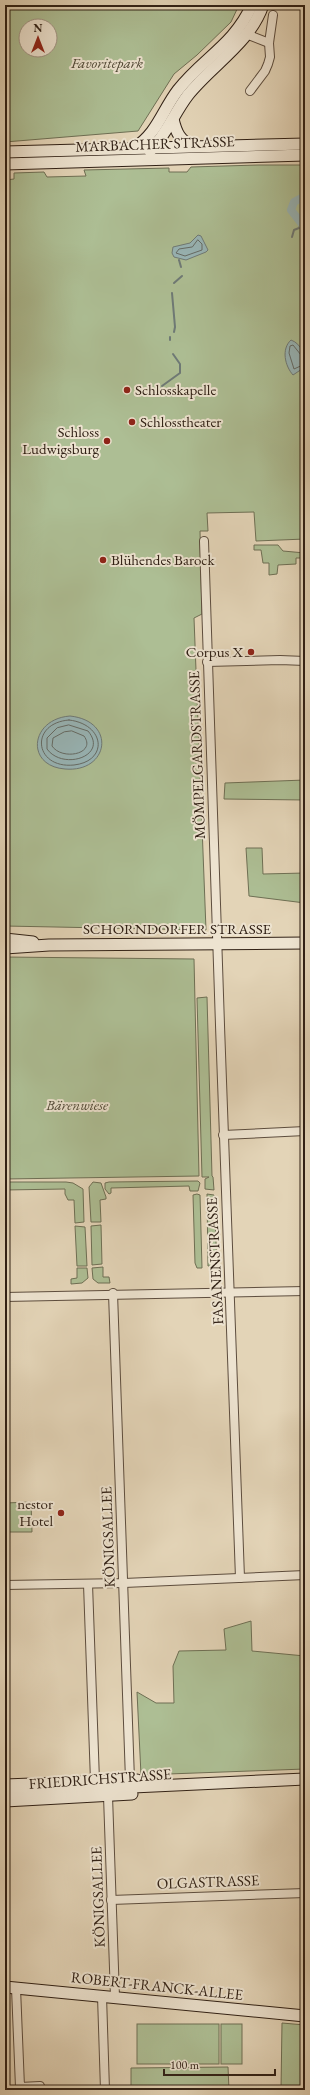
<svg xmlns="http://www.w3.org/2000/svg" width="310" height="2095" viewBox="0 0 310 2095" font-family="'EB Garamond',serif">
	<rect width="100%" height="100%" fill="#e3d4b7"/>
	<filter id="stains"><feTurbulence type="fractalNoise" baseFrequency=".005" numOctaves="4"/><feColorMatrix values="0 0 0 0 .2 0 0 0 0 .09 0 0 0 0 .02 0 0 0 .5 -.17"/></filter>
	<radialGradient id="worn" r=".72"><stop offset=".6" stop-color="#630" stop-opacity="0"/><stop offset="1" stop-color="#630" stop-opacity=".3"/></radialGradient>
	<g fill="#adbe94" stroke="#6e6f54" fill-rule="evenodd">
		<path d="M5,5h234l-8,17 -34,33 -23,19 -36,57 -133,11zM26,26h24v24h-24z"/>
		<polygon points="258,165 305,165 305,539 256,541 254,512 207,513 208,531 200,531 202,614 194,618 206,930 5,926 5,180 14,179 14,173 44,172 47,177 86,176 84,170 169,168 169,172 187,172 191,167"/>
		<polygon points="254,545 278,545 283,551 305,553 305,558 296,558 296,564 278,565 277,574 269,575 269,563 263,563 261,550 254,550"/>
		<polygon points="305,780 305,800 224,799 225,783"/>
		<polygon points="246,848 262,848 263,874 305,873 305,903 249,896"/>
		<polygon points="5,957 194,959 199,1176 5,1179"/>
		<polygon points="207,997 212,1176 213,1177 214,1190 205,1189 205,1179 209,1177 202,1177 197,998"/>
		<polygon points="198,1181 200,1183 198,1191 190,1191 189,1186 111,1188 111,1193 109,1194 105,1189 105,1183 109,1182"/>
		<polygon points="5,1182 66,1182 73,1183 83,1189 84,1222 75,1223 74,1200 68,1200 65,1194 65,1189 5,1190"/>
		<polygon points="93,1182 101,1183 106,1197 106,1199 100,1200 101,1222 91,1222 89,1187"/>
		<polygon points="197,1194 200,1195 202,1268 197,1268 195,1263 193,1195"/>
		<polygon points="207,1194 214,1195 217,1266 208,1266"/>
		<polygon points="101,1225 102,1264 92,1265 91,1226"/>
		<polygon points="75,1226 85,1227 87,1266 77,1266"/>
		<polygon points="103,1267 103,1277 109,1277 110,1283 98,1283 93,1279 92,1268"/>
		<polygon points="77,1268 87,1268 88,1278 82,1283 71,1284 71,1279 77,1278"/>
		<polygon points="31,1502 32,1532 5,1532 5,1503"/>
		<polygon points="251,1621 252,1651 305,1656 305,1769 141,1775 137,1692 156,1703 174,1703 173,1666 179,1651 226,1650 224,1629"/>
		<polygon points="282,2023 305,2025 305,2090 281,2090"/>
		<rect x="137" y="2024" width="82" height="40"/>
		<rect x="221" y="2024" width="21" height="40"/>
		<polygon points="228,2067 229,2090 131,2090 131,2068"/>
	</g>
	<g fill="#98b6b8" stroke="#6e7a77">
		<polygon points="198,235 201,236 208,250 206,252 186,260 174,257 172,253 173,247 190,243"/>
		<path d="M291,340c11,4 14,16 14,27l-12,8c-8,-9 -12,-26 -2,-35z"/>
		<path d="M70,716c47,5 39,57 -5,53 -40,-3 -35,-50 5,-53z"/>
	</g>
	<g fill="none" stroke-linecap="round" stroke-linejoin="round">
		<g stroke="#646b66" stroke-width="1">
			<polygon points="198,240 202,244 202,250 185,256 176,253 179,249 192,247"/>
			<polyline points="305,357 301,355 293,345 290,346 289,353 294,369 305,364"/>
			<path d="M69,720c36,4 40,41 5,45 -40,4 -45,-42 -5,-45z"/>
			<path d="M69,725l19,6c21,25 -25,40 -41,18v-11l10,-10z"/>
			<path d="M72,731l12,5c13,18 -22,25 -32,10l1,-8 11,-6z"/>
		</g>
		<g stroke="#6e7a77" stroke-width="2">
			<polyline points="292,237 294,230 299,228 301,223"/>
			<polyline points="179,260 181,267"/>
			<polyline points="174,283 182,276"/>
			<polyline points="172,293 175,327 174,332"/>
			<polyline points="170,337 170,340"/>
			<polyline points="162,386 180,373 180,364 173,354"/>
		</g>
		<polyline stroke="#98b6b8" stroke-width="8" points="305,196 294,202 291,210 305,228"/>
		<defs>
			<g id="street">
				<polyline points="246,34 269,43"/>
				<polyline points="250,91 265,71 268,64 270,57 269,43 273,15"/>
				<path d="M204,541c9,346 25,691 36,1037"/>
				<polyline points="207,662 280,660 305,661"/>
				<polyline points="223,1135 305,1131"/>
				<polyline points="113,1293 130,1780"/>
				<polyline points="5,1297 305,1291"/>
				<polyline points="88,1584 95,1781"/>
				<polyline points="5,1585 124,1583 305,1575"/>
				<polyline points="108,1796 115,1997"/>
				<polyline points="111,1900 305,1893"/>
				<polyline points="16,1988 20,2087 40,2086 41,2090"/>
				<polyline points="102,1996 105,2090"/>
			</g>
			<g id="secondary">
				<path d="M173,119c3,13 7,23 21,27"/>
				<path d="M134,148c23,-14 28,-37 44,-58 25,-32 56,-45 74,-85"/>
				<path d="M150,151c17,-17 24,-38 38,-56 25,-31 62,-52 75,-90"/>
				<polyline points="5,152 305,144"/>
				<polyline points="5,164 305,155"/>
				<polyline points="5,939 33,942"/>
				<polyline points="5,948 49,945 305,943"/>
				<polyline points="5,1785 137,1780"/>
				<polyline points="5,1793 305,1779"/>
				<polyline points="5,1801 132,1794"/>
				<polyline points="5,1987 305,2016"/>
			</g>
		</defs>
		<use href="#street" stroke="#5d4d3e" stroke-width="10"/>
		<use href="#secondary" stroke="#302015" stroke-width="13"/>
		<use href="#street" stroke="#ede3d0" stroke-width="8"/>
		<use href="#secondary" stroke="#ede3d0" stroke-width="11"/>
	</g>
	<g fill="#8f2418" stroke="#ede3d0" stroke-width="1.5">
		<circle cx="127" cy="390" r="4"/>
		<circle cx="132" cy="422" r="4"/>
		<circle cx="107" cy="441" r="4"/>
		<circle cx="103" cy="560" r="4"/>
		<circle cx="251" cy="652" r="4"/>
		<circle cx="61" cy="1513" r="4"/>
	</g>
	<g text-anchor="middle" stroke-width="4" stroke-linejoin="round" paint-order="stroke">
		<g font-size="15" font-style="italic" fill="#4f4835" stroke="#ede3d0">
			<text x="107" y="68">Favoritepark</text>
			<text x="77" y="1110">Bärenwiese</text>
		</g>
		<g font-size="15" fill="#302015" stroke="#ede3d0">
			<text transform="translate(155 144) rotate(-2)" y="5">MARBACHER STRASSE</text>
			<text transform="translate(197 755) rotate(-92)" y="5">MÖMPELGARDSTRASSE</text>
			<text x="177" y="934">SCHORNDORFER STRASSE</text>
			<text transform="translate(215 1261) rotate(-93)" y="5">FASANENSTRASSE</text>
			<text transform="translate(108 1537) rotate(-92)" y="5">KÖNIGSALLEE</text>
			<text transform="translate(100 1779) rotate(-4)" y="5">FRIEDRICHSTRASSE</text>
			<text transform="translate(208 1882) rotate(-2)" y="5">OLGASTRASSE</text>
			<text transform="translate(98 1897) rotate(-92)" y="5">KÖNIGSALLEE</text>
			<text transform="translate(157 1986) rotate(6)" y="5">ROBERT-FRANCK-ALLEE</text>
		</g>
		<g font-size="15" fill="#302015" stroke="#ede3d0" text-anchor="start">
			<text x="135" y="395">Schlosskapelle</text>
			<text x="140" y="427">Schlosstheater</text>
			<text x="99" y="437" text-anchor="end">Schloss<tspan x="99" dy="17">Ludwigsburg</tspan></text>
			<text x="111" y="565">Blühendes Barock</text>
			<text x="243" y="657" text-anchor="end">Corpus X</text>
			<text x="53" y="1509" text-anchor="end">nestor<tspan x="53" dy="17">Hotel</tspan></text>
		</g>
	</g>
	<rect width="310" height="2095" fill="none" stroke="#e3d4b7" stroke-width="20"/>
	<rect x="6" y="6" width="298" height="2083" fill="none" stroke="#302015" stroke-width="2"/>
	<rect x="10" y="10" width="290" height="2075" fill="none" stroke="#302015"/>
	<g transform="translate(38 38)"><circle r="19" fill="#ede3d0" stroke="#a19585"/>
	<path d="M0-3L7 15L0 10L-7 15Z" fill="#8f2418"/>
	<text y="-6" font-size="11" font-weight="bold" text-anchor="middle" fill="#302015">N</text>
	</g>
	<path d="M164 2069v6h111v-6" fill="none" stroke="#302015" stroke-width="2"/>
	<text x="170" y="2069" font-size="12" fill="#302015" stroke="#ede3d0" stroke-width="3" paint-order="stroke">100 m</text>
	<rect width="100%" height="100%" filter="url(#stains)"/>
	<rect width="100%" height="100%" fill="url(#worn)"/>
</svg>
